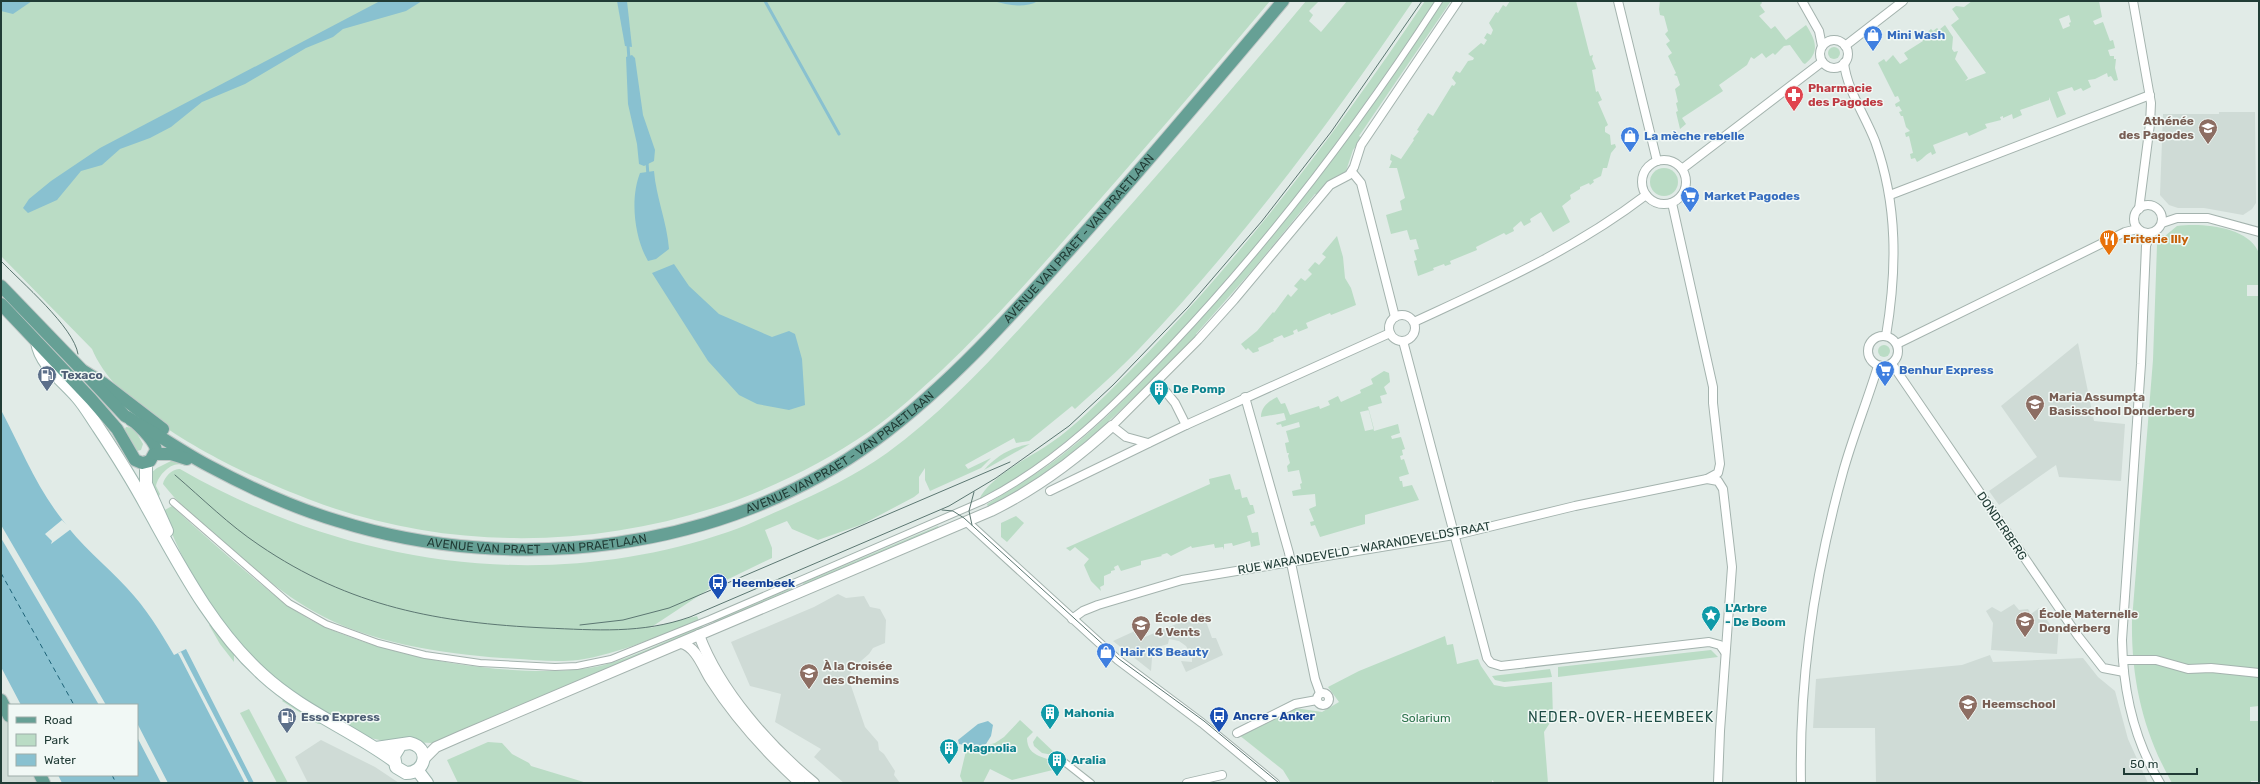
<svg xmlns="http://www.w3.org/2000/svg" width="2260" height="784" viewBox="0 0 2260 784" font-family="Rubik,sans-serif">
	<rect width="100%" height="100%" fill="#e1ebe7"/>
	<g fill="#cfdbd6">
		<polygon points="2219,112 2255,112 2256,203 2252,209 2243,215 2204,208 2178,208 2169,205 2160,195 2163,114 2219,114"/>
		<polygon points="2078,343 2094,421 2125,424 2121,481 2059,477 2056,465 1999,505 1989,491 2037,457 2001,406"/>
		<polygon points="838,594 846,598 864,596 870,607 880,609 886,620 885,643 873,648 869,654 854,667 848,677 865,727 878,742 879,750 884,754 895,771 894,775 900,783 844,783 814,757 821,749 775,722 781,694 750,686 731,642 814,607"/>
		<polygon points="2014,604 2019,610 2028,609 2031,614 2039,608 2051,626 2059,626 2057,654 1991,650 1993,623 1986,611 1992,607 2001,612"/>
		<polygon points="1203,613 1212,638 1216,638 1223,655 1186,672 1181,661 1192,662 1192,656 1186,646 1179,641 1169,639 1168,644 1155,648 1147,654 1151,655 1152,658 1151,671 1113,641 1137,630 1140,639"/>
		<polygon points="1990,655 1993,662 2083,658 2098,677 2115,691 2128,739 2148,783 1876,783 1875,728 1813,728 1816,679 1962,665"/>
		<polygon points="1,708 9,723 9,775 36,775 40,783 1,783"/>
		<polygon points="321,740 375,767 399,783 308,783 295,757"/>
	</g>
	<g fill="#badcc5" fill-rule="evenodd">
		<path d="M1,1h1269c-67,80 -135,159 -204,237 -40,46 -80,90 -124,132 -23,21 -46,43 -72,61 -162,112 -379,139 -562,68 -68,-26 -187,-81 -216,-150l-91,-93z"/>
		<path d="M1306,1h13l-10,10 4,4 -4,6 12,11 26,-31h66c-83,122 -172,241 -274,348 -20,21 -43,41 -64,60l-3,-3 -43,35 -13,2 -2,-5 -49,27 3,4 23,-11 -10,10 -51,23 -5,-11v-12l-6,9v16l-5,4 -51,27 -45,16 -26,-11 -5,-8 -22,9 7,18v10l-60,29 -62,41 47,-12 2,5c-40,14 -79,33 -121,39 -24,3 -51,-1 -75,-2 -61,-4 -137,-16 -190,-47 -30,-17 -58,-41 -85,-64 -22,-19 -46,-39 -65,-63 1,-7 10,-16 17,-15 167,96 363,126 548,63 19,-6 38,-16 57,-24 35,-16 70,-32 102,-55 66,-48 121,-112 176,-172 83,-92 164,-185 243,-280z"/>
		<path d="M1425,1h10c-80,121 -166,238 -267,343 -59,62 -113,115 -189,156 9,-23 52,-43 73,-58 12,-8 23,-18 34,-28 130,-123 239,-264 339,-413z"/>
		<path d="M1443,1h8l-92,135 3,2 -9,12 -7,21 -26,23h-5l-59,72 -60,68 2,3 -14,11c-60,60 -119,121 -196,159l-1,-3c25,-16 51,-30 75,-49 41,-32 78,-71 114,-109 100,-107 187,-223 267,-345z"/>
		<polygon points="1510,1 1576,1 1590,56 1593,55 1592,59 1596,69 1592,70 1596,92 1598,91 1602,100 1598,102 1608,125 1605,127 1605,132 1610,135 1611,145 1615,144 1616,147 1611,153 1607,168 1603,168 1601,176 1593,180 1594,182 1590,185 1589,183 1580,187 1580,189 1570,195 1571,199 1562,206 1570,222 1553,232 1541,212 1530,219 1531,222 1524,226 1521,221 1513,228 1514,231 1506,235 1504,233 1476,247 1477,250 1450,261 1451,264 1445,266 1444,264 1433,268 1434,270 1418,276 1414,261 1417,260 1414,250 1419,249 1416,239 1410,240 1407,230 1391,234 1386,215 1402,210 1400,201 1405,198 1397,168 1389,168 1392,161 1390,160 1391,154 1401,159 1414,140 1413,139 1419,131 1417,130 1428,113 1433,116 1452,85 1454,86 1456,83 1452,78 1456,71 1460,73 1468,61 1473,60 1474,58 1468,54 1481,43 1484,45 1487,40 1484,38 1487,33 1491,35 1493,30 1489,23 1496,12 1498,13 1503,5 1506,7"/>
		<path d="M1660,1h101l1,2 -2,2 5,7 -6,4 12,13 4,-3 11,14 20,-15c9,14 15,27 -1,39l-2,-1 -13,-18 -6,1 -9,9 -2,-2 -7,5 -4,-5 -8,6 -3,-2 -4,8 -28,20 4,6 -41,27 4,6 -6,5 -4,-17 2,-1 -2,-8 2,-1 -3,-13 5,-4 -3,-9 -3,-1 2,-2 -8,-17 4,-3 -6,-9 4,-3 -5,-7 3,-3 -4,-15 -4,-1 -1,-6z"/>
		<path d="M1972,1h127l3,16 -9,4 2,4 8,-3 7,19 3,-1 2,8 -7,2 2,6h4v3h2l-1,9 3,12 -4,1 -3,-5 -3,1 -1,-4 -12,6 -7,1 3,7 -8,4 -2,-3 -7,3 -2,-4 -15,5 9,22 -9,4 -8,-21v3l-29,10 2,5 -9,4 -1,-5 -9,4v-2l-3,1 1,3 -16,4 2,4 -18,8 -2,-4 -34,13 3,8 -4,2 -1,-3c-7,3 -7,7 -14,10l-2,-4 -4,1 -1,-5 3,-1 -4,-17 -3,1 -1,-4 5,-2 -4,-4 -3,-11h-2l-2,-4 3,-1 -3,-5 -3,1 -1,-3 5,-3 -2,-5 -3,1 -17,-34 6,-4 2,3 7,-7 7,9 8,-5 -4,-6 19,-12 -2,-3 10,-9 2,2 4,-3 2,2 6,-5 8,12 -1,12 2,3 4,-1 -3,8 13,19 -3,3 21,-8 -35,-48 8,-6 -7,-10 4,-3 8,1zM2069,15l2,7 -2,1 1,3 -7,3 -4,-10z"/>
		<circle cx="1834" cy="53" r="6"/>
		<circle cx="1664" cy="182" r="14"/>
		<path d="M2177,226c24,-3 69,0 81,25 2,8 1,25 1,34h-12v11h12v410l-9,1v14h9v60h-8v2h-79c-29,-51 -41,-104 -40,-163l21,-260 4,-115 6,-10 2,1z"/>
		<polygon points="1337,236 1343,257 1345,278 1351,288 1356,305 1331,315 1330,313 1306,323 1308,328 1298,332 1297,329 1293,331 1294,334 1284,338 1282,335 1273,339 1274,341 1258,348 1259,351 1253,353 1248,348 1246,350 1241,344 1257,331 1273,312 1274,313 1288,294 1291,297 1298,289 1294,286 1301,278 1305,281 1312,274 1308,270 1315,262 1319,265 1326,257 1322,254"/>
		<circle cx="1884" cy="351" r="6"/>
		<path d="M1384,371l5,2 1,9 -6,5 3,7 -7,2 2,7 -14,4 6,24 24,-7 2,9 -9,3 1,3 9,-2 4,12 -3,1 1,5 -3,1 1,4 3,-1 5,15 -10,3 1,4h2l1,6 9,-2 7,15 -54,15v9l-45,13 -5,-12 -4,1 -1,-4 4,-1 -5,-12 7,-3 -1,-12 -22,2 -1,-5 9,-2 -1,-5 2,-1 -3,-13 -11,2 -1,-6 3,-3 -2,-7 1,-3h-2l-2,-10 4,-1 -3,-11 14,-4 -1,-5 -17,5 -1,-3 -4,1 -1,-2 10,-3 -2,-7 -23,4c0,-10 8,-16 16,-20l4,7 4,-1 5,12 29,-9 1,3 10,-4 -2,-4 10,-5 3,6 20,-9 -1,-3 13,-6 -2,-5zM1369,410l5,19 -9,2 -5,-19z"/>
		<polygon points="126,427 134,428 143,444 141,450 137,451 124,431"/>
		<path d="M1030,444l-46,26c12,-14 28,-23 46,-26z"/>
		<path d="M173,460l12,4v2c-12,-7 -27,9 -29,20l4,8 -2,4 -8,-14 1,-11 6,-5z"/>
		<polygon points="1230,474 1235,490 1240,489 1242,498 1247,497 1250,505 1253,505 1255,513 1247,516 1252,533 1258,532 1260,545 1251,547 1250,541 1233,546 1232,543 1224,544 1224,550 1223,547 1215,548 1214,544 1192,548 1191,546 1171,556 1167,553 1161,555 1162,556 1141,561 1141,565 1121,571 1118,565 1114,567 1115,570 1111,571 1111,573 1104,576 1104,585 1100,587 1101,591 1091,581 1084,565 1089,559 1075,547 1070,551 1066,548 1210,484 1209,479"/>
		<path d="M172,506c27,25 55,50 84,74 14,11 27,23 43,33 67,43 227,71 305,52 33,-9 66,-26 98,-40l1,3 -270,115 -49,-2 -18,-4c-19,-11 -40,-21 -58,-33 -69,-45 -117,-117 -145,-193z"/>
		<polygon points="1016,516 1024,523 1007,542 1001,537 1001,523"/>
		<polygon points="938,526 939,528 804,585 803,583"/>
		<polygon points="792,588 793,590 714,623 713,621"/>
		<polygon points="211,624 234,652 234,662 220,644 209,625"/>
		<polygon points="1445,636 1447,645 1453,644 1457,664 1478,659 1481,666 1494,685 1505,687 1552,682 1553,718 1544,732 1548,783 1495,783 1492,780 1492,783 1291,783 1283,770 1239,735 1295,708 1322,712 1339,702 1328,687 1359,671"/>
		<polygon points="1711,650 1718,657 1558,677 1558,667"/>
		<polygon points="1550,669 1552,677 1504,682 1495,680 1492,676"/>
		<polygon points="284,699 322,724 318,724 282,701"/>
		<polygon points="249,709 288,783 277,783 240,713"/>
		<path d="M1020,720l13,12 -6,6c0,23 26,18 38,29l-53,13 -22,-11 -7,14h-20l-3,-7 6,-25 29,-8 9,-6z"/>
		<polygon points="1037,736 1058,756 1042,753 1034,746 1033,742"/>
		<polygon points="488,742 502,743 512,754 529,763 531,766 587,783 458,783 447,760"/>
	</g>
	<g fill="#89c1d0">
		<polygon points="1,1 32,1 13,14 1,11"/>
		<polygon points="380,1 422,1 406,11 343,29 333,37 306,48 245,84 202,102 171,127 150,138 120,149 102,165 81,171 57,200 28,213 23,208 29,199 51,181 100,148"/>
		<polygon points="617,1 627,1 632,47 625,46"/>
		<path d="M993,1h45c-14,8 -30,4 -45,0z"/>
		<polygon points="632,55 635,58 643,115 655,150 654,161 644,166 639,164 637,144 628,104 626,57"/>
		<path d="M654,171c2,26 13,51 15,78l-13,10 -8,2c-14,-24 -18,-63 -8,-88z"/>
		<polygon points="674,264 689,286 719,314 772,337 789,331 795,334 802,359 805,405 789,410 757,404 739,395 708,361 652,273"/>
		<path d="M1,410c19,36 35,76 60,108 19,27 44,46 66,70 19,20 33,43 47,67l12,-6 68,134h-192l-4,-8h79v-70h-116l-20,-38z"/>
		<polygon points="988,721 993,725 991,736 986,744 975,747 959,744 958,740 978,724"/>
	</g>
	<g fill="#e1ebe7">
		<polygon points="62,520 71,529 51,544 52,541 45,534"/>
		<polygon points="1,525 106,705 99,705 1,538"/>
		<polygon points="181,652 249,783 245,783 178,653"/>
		<polygon points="137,723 153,754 168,783 161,783 137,737"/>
	</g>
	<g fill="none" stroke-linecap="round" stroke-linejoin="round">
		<g stroke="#89c1d0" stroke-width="3">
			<polyline points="765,1 839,134"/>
			<polyline points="628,45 629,60"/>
			<polyline points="647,162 648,176"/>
		</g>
		<g stroke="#1c6277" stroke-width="1" stroke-dasharray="5 4" stroke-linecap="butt">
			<polyline points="1,573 74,705"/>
			<polyline points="112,775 116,783"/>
		</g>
		<defs>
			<g id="pedestrian">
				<path d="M173,502l116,101 37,21 52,19 47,12 55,8 75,4 22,-1 34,-7 99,-40 273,-118c74,-38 132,-96 189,-156 100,-106 188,-222 267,-344"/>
				<polyline points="1063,761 1091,783"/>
			</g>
			<g id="minor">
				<polyline points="1618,1 1657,161"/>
				<polyline points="1802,1 1819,31 1822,46"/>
				<polyline points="2133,1 2151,103 2150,124 2139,209"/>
				<circle cx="1834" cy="54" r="14"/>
				<polyline points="1845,46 1903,1"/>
				<path d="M1844,63c3,27 21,52 31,78 23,64 22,129 11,195"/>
				<circle cx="1664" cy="182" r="22"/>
				<polyline points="1682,169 1822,62"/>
				<polyline points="1352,172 1361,183 1395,317"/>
				<polyline points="1890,195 2150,95"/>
				<circle cx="2148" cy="219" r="14"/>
				<polyline points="2162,223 2177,218 2208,218 2259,232"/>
				<path d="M2150,234l-4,12 -5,118 -19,276c1,49 12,100 38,143"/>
				<circle cx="1402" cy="328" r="13"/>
				<path d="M1414,322c82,-38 160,-72 232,-127"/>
				<circle cx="1883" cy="351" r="15"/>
				<polyline points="1403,341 1487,658 1491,663 1501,666 1709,642 1720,645 1725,652"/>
				<polyline points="1897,344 2125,232 2138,229"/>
				<polyline points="1892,364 2078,636 2103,668 2124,672"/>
				<polyline points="1157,381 1175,403 1186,425"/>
				<polyline points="1245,397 1289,553 1315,679 1320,693"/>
				<polyline points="1148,443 1126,437 1112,426 1198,340 1234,300 1330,185 1349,175 1354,167 1361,145 1458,1"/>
				<polyline points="1707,479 1718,481 1723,489 1732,567 1720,731 1718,783"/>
				<polyline points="1050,491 1186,425 1390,333"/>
				<polyline points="967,522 1118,660 1202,723 1275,783"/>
				<polyline points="1072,619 1083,611 1098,605 1182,580 1460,534 1575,506 1707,479 1718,473 1720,464 1713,403 1713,387 1672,203"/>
				<polyline points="2123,660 2156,660 2188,669 2211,668 2259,673"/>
				<circle cx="1323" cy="699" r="6"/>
				<polyline points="1237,733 1295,704 1317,700"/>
				<polyline points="1187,783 1222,775"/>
				<path d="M1801,783c-2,-105 14,-210 42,-311 10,-36 24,-70 35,-106"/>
			</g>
			<g id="tertiary">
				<path d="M699,635c21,56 70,111 115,148"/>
				<path d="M681,643c16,4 22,25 30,37 25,39 55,72 89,103"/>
				<path d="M424,759l12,-12 25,-11 530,-225c45,-22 84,-51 121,-85"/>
			</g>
			<g id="secondary">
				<path d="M37,342c3,22 26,39 40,55 8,9 14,20 21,30 18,27 35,54 50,82 33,59 65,121 115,166 39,36 89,55 131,86"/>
				<polyline points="146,462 146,484 167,531"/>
				<path d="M376,748l34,-5c21,5 16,30 -4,30l-10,-6 -2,-11 6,-10"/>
				<polyline points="418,771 427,783"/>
			</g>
			<g id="primary">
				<polyline points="1,286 82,370 103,383 163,429"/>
				<path d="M1,304l90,95 26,30 18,31 7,3 8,-2 6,-11c-1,-9 -22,-31 -31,-34l-43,-46"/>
				<path id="s1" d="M131,420c27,14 51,32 78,46 41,22 85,42 129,55 176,55 385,31 536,-80 75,-55 138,-126 199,-195 72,-81 141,-163 210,-245"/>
				<polyline points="155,454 171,454 187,459"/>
				<polyline points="1,700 9,716"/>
				<polyline points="40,775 44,783"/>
			</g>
		</defs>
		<use href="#pedestrian" stroke="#a4b3ae" stroke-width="8"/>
		<use href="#minor" stroke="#a4b3ae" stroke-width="10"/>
		<use href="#tertiary" stroke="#a4b3ae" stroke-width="12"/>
		<use href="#secondary" stroke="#9fb7b0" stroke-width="14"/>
		<use href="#primary" stroke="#c1c8c7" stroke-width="14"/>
		<use href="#pedestrian" stroke="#fff" stroke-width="6"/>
		<use href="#minor" stroke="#fff" stroke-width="8"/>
		<use href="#tertiary" stroke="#fff" stroke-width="10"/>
		<use href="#secondary" stroke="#fff" stroke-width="12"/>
		<use href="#primary" stroke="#66a095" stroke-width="12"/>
		<g stroke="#5c7772" stroke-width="1">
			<path d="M1,261c20,21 73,66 77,93"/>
			<path d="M175,475c28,24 54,50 84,70 91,62 180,78 287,83 49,2 96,6 144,-11l259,-111 47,-28 73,-52 44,-41 75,-78 74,-86 69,-89 91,-131"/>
			<polyline points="942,510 953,511 964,518 1119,659 1204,721 1279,783"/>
			<polyline points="972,525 969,511 974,492"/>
			<polyline points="580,625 623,620 669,608 1010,462"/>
		</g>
	</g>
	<defs>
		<symbol id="shop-pin" viewBox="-11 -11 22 30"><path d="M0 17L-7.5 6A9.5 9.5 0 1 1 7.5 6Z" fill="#3f7fe0" stroke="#f1f8f5"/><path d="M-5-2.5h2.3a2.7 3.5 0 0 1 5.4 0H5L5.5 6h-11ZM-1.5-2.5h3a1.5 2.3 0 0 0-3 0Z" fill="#fff"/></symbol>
		<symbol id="pharmacy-pin" viewBox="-11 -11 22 30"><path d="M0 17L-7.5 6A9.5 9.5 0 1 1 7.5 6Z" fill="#e0444e" stroke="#f1f8f5"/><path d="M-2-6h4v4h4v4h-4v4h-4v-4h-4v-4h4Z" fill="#fff"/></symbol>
		<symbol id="school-pin" viewBox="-11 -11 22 30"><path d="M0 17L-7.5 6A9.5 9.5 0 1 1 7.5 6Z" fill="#8d6e63" stroke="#f1f8f5"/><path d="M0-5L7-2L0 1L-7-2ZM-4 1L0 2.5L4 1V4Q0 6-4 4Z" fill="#fff"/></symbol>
		<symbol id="supermarket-pin" viewBox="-11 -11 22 30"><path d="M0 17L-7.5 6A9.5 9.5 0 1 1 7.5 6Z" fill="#3f7fe0" stroke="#f1f8f5"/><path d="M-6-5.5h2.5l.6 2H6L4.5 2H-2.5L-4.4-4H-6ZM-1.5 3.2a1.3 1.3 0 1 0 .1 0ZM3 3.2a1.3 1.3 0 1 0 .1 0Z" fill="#fff"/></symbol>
		<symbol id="restaurant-pin" viewBox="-11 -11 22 30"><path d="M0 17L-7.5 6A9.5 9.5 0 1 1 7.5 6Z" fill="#e8710a" stroke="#f1f8f5"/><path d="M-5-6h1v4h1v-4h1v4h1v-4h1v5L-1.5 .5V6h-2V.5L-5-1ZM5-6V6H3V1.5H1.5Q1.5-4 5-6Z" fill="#fff"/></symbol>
		<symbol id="fuel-pin" viewBox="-11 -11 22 30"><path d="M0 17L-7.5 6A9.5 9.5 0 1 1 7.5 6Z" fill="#5c6f8a" stroke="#f1f8f5"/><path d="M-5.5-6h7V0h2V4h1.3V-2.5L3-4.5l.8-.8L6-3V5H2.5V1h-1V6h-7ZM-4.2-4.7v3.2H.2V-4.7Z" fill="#fff"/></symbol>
		<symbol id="building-pin" viewBox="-11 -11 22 30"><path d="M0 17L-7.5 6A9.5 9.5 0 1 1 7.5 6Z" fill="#0f9aa8" stroke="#f1f8f5"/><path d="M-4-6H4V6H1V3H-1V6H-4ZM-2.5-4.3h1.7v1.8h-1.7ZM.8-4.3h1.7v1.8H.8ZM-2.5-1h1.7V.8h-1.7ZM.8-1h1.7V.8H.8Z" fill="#fff"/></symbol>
		<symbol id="bus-pin" viewBox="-11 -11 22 30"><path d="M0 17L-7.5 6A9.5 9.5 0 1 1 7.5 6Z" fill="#1a4fb4" stroke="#f1f8f5"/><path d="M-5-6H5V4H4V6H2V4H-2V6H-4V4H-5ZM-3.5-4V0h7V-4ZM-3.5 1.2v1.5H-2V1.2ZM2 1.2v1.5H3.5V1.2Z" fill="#fff"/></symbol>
		<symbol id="sight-pin" viewBox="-11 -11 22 30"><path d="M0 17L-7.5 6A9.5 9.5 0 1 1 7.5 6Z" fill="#0f9aa8" stroke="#f1f8f5"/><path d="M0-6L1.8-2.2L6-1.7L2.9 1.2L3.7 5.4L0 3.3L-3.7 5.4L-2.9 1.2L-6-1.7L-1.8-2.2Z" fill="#fff"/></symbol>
	</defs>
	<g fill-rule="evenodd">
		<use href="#shop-pin" x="1862" y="24" width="22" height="30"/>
		<use href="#pharmacy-pin" x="1783" y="84" width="22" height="30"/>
		<use href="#school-pin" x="2197" y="117" width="22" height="30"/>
		<use href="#shop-pin" x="1619" y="125" width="22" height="30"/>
		<use href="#supermarket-pin" x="1679" y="185" width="22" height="30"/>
		<use href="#restaurant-pin" x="2098" y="228" width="22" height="30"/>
		<use href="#supermarket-pin" x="1874" y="359" width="22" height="30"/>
		<use href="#fuel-pin" x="36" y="364" width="22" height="30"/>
		<use href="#building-pin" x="1148" y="378" width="22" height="30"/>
		<use href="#school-pin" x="2024" y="393" width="22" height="30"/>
		<use href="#bus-pin" x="707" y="572" width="22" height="30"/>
		<use href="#sight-pin" x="1700" y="604" width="22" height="30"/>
		<use href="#school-pin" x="2014" y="610" width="22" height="30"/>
		<use href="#school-pin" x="1130" y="614" width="22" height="30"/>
		<use href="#shop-pin" x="1095" y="641" width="22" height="30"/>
		<use href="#school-pin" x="798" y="662" width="22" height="30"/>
		<use href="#school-pin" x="1957" y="693" width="22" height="30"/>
		<use href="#building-pin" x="1039" y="702" width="22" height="30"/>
		<use href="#bus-pin" x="1208" y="705" width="22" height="30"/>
		<use href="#fuel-pin" x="276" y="706" width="22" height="30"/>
		<use href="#building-pin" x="938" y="737" width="22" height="30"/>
		<use href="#building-pin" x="1046" y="749" width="22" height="30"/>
	</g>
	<g text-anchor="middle" stroke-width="3" stroke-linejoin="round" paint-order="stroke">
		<g font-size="12" font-weight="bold" fill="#366cbe" stroke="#f1f8f5" text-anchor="start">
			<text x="1887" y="39">Mini Wash</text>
			<text x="1644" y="140">La mèche rebelle</text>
			<text x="1704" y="200">Market Pagodes</text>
			<text x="1899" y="374">Benhur Express</text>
			<text x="1120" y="656">Hair KS Beauty</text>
		</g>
		<g font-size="12" font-weight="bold" fill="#be3a42" stroke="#f1f8f5" text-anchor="start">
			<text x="1808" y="92">Pharmacie<tspan x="1808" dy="14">des Pagodes</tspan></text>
		</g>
		<g font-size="12" font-weight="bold" fill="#785e54" stroke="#f1f8f5" text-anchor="start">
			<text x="2194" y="125" text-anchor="end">Athénée<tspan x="2194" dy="14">des Pagodes</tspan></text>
			<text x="2049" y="401">Maria Assumpta<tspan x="2049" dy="14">Basisschool Donderberg</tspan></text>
			<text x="2039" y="618">École Maternelle<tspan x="2039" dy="14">Donderberg</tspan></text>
			<text x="1155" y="622">École des<tspan x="1155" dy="14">4 Vents</tspan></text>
			<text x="823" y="670">À la Croisée<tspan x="823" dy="14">des Chemins</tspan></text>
			<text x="1982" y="708">Heemschool</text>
		</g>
		<g font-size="12" fill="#213c36" stroke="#f1f8f5">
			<text dy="4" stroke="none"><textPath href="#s1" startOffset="1081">AVENUE VAN PRAET - VAN PRAETLAAN</textPath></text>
			<text dy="4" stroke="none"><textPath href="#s1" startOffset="757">AVENUE VAN PRAET - VAN PRAETLAAN</textPath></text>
			<text transform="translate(2002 526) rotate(56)" y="4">DONDERBERG</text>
			<text dy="4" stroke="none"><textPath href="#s1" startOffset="433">AVENUE VAN PRAET - VAN PRAETLAAN</textPath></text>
			<text transform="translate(1364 548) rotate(-10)" y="4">RUE WARANDEVELD - WARANDEVELDSTRAAT</text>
		</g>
		<g font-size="12" font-weight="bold" fill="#c56008" stroke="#f1f8f5" text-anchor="start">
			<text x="2123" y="243">Friterie Illy</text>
		</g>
		<g font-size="12" font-weight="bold" fill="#4e5e75" stroke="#f1f8f5" text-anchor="start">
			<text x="61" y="379">Texaco</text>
			<text x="301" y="721">Esso Express</text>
		</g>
		<g font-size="12" font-weight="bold" fill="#0d838f" stroke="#f1f8f5" text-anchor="start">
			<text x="1173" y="393">De Pomp</text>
			<text x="1725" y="612">L'Arbre<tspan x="1725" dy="14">- De Boom</tspan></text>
			<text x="1064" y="717">Mahonia</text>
			<text x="963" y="752">Magnolia</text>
			<text x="1071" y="764">Aralia</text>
		</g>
		<g font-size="12" font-weight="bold" fill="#164399" stroke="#f1f8f5" text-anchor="start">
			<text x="732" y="587">Heembeek</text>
			<text x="1233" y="720">Ancre - Anker</text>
		</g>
		<g font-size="12" fill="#2c724b" stroke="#f1f8f5">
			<text x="1426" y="722">Solarium</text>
		</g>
		<g font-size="14" letter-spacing="1" fill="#1e4d45" stroke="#f1f8f5">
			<text x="1621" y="722">NEDER-OVER-HEEMBEEK</text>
		</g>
	</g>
	<rect width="2260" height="784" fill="none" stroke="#213c36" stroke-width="4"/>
	<rect x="8" y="704" width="130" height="72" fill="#f1f8f5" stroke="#9eada9"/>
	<rect x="16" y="717" width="20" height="6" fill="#66a095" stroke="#9eada9"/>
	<text x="44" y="724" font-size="12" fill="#213c36">Road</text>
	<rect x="16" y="734" width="20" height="12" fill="#badcc5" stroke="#9eada9"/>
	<text x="44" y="744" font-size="12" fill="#213c36">Park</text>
	<rect x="16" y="754" width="20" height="12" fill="#89c1d0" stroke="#9eada9"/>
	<text x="44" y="764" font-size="12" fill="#213c36">Water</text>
	<path d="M2124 768v6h73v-6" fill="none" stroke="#213c36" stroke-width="2"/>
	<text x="2130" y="768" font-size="12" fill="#213c36" stroke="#f1f8f5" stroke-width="3" paint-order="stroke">50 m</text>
</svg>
